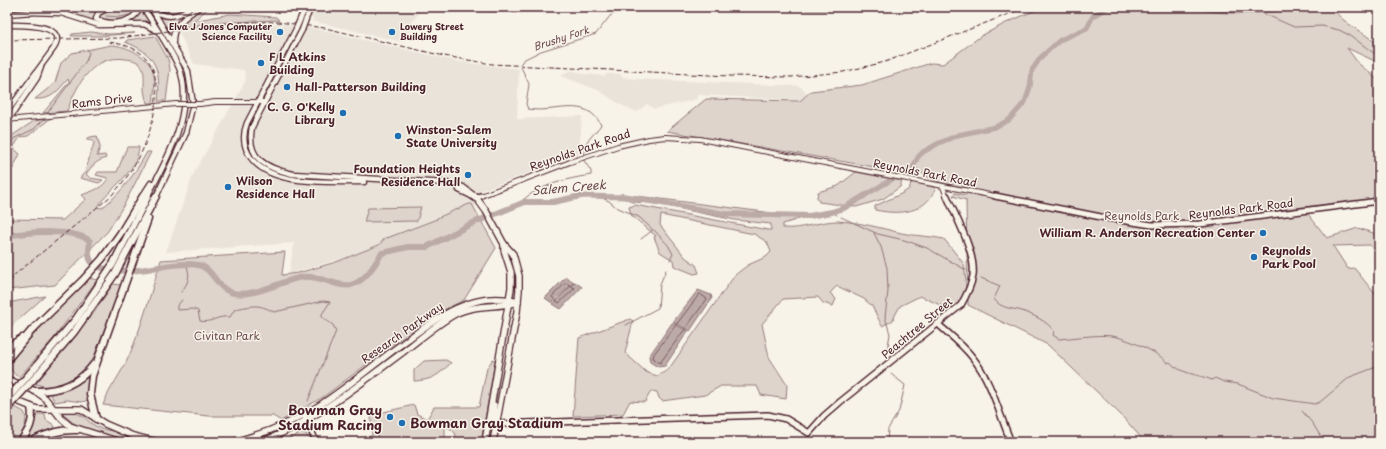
<svg xmlns="http://www.w3.org/2000/svg" width="1386" height="449" viewBox="0 0 1386 449" font-family="'Playpen Sans',sans-serif">
	<rect width="100%" height="100%" fill="#f7f3e8"/>
	<filter id="ink" filterUnits="userSpaceOnUse"><feTurbulence type="fractalNoise" baseFrequency=".025" numOctaves="2"/><feDisplacementMap in="SourceGraphic" scale="8" xChannelSelector="R" yChannelSelector="G"/><feConvolveMatrix kernelMatrix="1 2 1 2 8 2 1 2 1" color-interpolation-filters="sRGB"/></filter>
	<g filter="url(#ink)">
		<g fill="#eae3da">
			<polygon points="313,7 361,8 423,7 411,24 414,25 412,27 413,27 403,42 312,21 313,18 309,18"/>
			<polygon points="276,24 308,27 460,62 519,69 517,119 582,116 579,154 483,190 473,209 364,252 289,274 294,243 166,252 193,175 246,80 244,70 194,64 179,32 228,25"/>
			<polygon points="570,70 584,74 605,76 606,74 621,74 621,77 636,79 799,86 805,90 806,95 803,99 799,100 698,95 698,99 654,109 647,104 637,112 621,105 598,90 561,76"/>
		</g>
		<g fill="#ded4cc" stroke="#947a7c">
			<path d="M106,7l-11,8 -1,4c23,4 28,3 48,-7l9,13h-50l-40,-14z"/>
			<path d="M112,7h27l-1,4c-14,10 -21,10 -38,9l-2,-5z"/>
			<polygon points="154,7 189,7 172,15 156,11"/>
			<polygon points="192,7 197,7 176,23 170,34 159,16 168,18"/>
			<polygon points="201,7 210,7 193,21 230,14 276,17 279,20 210,23 178,28 179,24"/>
			<path d="M1048,7h284c11,18 32,24 47,39v17l-32,-15 11,15 21,18v117l-77,11 6,5 19,24 31,-10 21,7v23l-9,-13 -37,1 15,23 5,-1 2,1 24,30v143h-234l-25,-28 -72,-69 -80,-40 -2,-105 -13,-4 2,-3 11,2v-8c-20,-3 -34,-4 -50,-19l-13,4 -236,-41 39,-32 94,2 11,-10 51,-6 69,-22 12,1 38,-28 25,-13 32,-14z"/>
			<polygon points="91,32 109,34 135,33 100,36 71,36 72,34"/>
			<path d="M155,36l13,23 2,10 -4,32h-8c3,-31 -2,-48 -33,-59l2,-2z"/>
			<path d="M111,45c16,1 36,10 42,26 3,10 1,22 0,32h-6c-1,-4 -3,-10 -3,-15 0,-8 1,-14 -2,-21 -3,-6 -9,-7 -16,-8 -33,-5 -49,25 -59,52l-24,2 26,-31 -1,-3c-11,12 -15,21 -33,20l20,-16 6,-20 11,-10z"/>
			<polygon points="51,118 28,136 20,137 13,148 20,154 9,176 7,177 7,139 34,121"/>
			<path d="M97,136l3,11 -3,9 8,-1 1,3c-10,3 -14,8 -20,16l4,4 13,2 -4,3 -19,-5 5,-6 9,-29 -1,-3 -6,-1 3,-2z"/>
			<path d="M127,147h12c-2,26 -29,41 -42,60l5,1c20,-16 32,-33 45,-56h4l-26,51 -17,28 -53,54 -48,5v-6l6,-5 -4,-3 -2,2v-59l56,1 23,-21 -4,-4c10,-4 22,-7 26,-17l-12,-3 2,-3h19z"/>
			<polygon points="856,172 902,181 900,187 883,199 856,207 819,202 817,197 818,192 838,186"/>
			<path d="M914,182l22,6c-11,26 -37,27 -61,22v-4l28,-13 6,-4 2,-6z"/>
			<path d="M629,195l176,22 -22,7v4c18,2 36,-7 55,-7 21,1 43,7 63,12 14,3 29,3 43,6l20,25 2,17 -1,18 -16,10 -29,-13 -20,10 -8,15 -10,5 -10,-20 -8,-7 -27,-13 -7,7 6,6 -3,7 -10,-3 -5,-6 -35,2 -21,25 7,33 18,28 -1,14 -25,-4 -4,-9h-36l-16,9 -43,6 -3,-3 -2,-6 -6,-1 -6,11 -15,-1 -7,13 -50,2 6,-78 51,-19 3,2 -8,32 21,19 11,4 11,-6 67,-95 13,-10 18,-8 5,-5 -4,-10 -13,-8 -93,-19 -1,10 25,32 11,8 3,8 -5,1 -20,-8 -1,-6 -13,-8 -6,-15 2,-1 -25,-21 -2,-8 6,-2 133,25h3v-6l-36,-4 -83,-17 -20,-1 -3,-2z"/>
			<path d="M469,204h3l24,44 -32,52 -24,12 -45,31 -72,54 -42,24 -8,-5h-64l-106,-11c6,-17 19,-32 26,-49 13,-30 22,-64 32,-96l124,-8 -3,22v1l16,-2 38,-11 43,-17 7,-8 1,1 50,-19v-1z"/>
			<polygon points="421,207 417,221 364,222 368,208"/>
			<path d="M89,278l8,2 -43,58 -35,39c-12,-6 -9,-15 -2,-25z"/>
			<polygon points="113,284 121,285 90,367 76,380 50,388 36,384 82,326 91,317"/>
			<polygon points="45,296 7,330 7,303"/>
			<path d="M493,359l2,1 -14,82h-25c1,-10 -3,-12 -11,-16v16h-110l2,-4 18,1 17,-3 -1,-21 43,-10 3,9 10,5 7,-12h45l8,-39z"/>
			<path d="M446,360l5,3c-14,13 -18,17 -37,18v-11l10,-9z"/>
			<polygon points="90,373 87,391 88,400 82,402 67,400 55,402 51,395 52,394 74,386"/>
			<path d="M15,407l9,5c5,9 -2,23 -9,30h-8v-25z"/>
			<polygon points="70,411 83,416 92,424 101,429 118,432 147,442 131,442 78,426 68,419 62,412"/>
			<polygon points="37,414 45,414 46,420 54,425 55,428 26,439 32,429"/>
			<polygon points="302,432 306,434 311,442 284,442"/>
		</g>
		<g fill="#bcaaa7" stroke="#8e7275">
			<polygon points="566,277 574,282 552,303 545,298"/>
			<polygon points="575,282 582,287 561,309 553,304"/>
			<polygon points="698,290 711,295 712,298 690,331 673,322"/>
			<polygon points="672,323 688,331 665,366 658,367 650,362 649,356"/>
		</g>
		<g fill="none" stroke-linecap="round" stroke-linejoin="round">
			<g stroke="#78575d" stroke-width="1">
				<polygon points="566,283 575,288 559,303 552,297"/>
				<polygon points="700,294 707,299 660,363 653,358 654,354"/>
			</g>
			<g stroke="#8e7275" stroke-width="1">
				<polyline points="160,11 177,7"/>
				<polyline points="1260,12 1294,27 1322,26 1339,30 1351,36 1379,57"/>
				<polyline points="106,16 120,17 130,15"/>
				<polyline points="520,65 523,60 541,51 596,34 610,16 624,7"/>
				<path d="M521,67l8,17 -3,20 2,5c27,5 58,-14 73,16l-15,18 -3,13"/>
				<polyline points="48,112 86,61 89,53 87,49"/>
				<polyline points="7,168 10,160 9,151 13,139 34,129 44,119"/>
				<polyline points="595,195 609,201 616,207 639,217 653,230 641,239"/>
				<path d="M517,206c13,-17 42,-25 62,-29 4,-1 8,-1 12,-2v-4l-8,-12"/>
				<polyline points="832,212 837,215"/>
				<polyline points="841,217 878,234 904,240 927,248 966,270"/>
				<polyline points="654,230 668,245 673,254 670,260"/>
				<polyline points="874,233 881,247 887,268 888,291 885,317 890,334 887,352"/>
				<path d="M981,278l19,8 -6,13c7,10 18,9 28,12 11,4 25,10 32,20l-1,4 6,4c14,-1 40,-5 53,-3 13,2 48,16 55,27l3,-1c10,12 28,12 42,18l3,-2 9,4 14,2 35,14 42,6 5,-2 30,-25 29,-11"/>
				<path d="M181,292c8,-10 10,-16 5,-28"/>
				<path d="M182,300l-5,6v4l16,-1 5,2 2,10c11,3 17,-6 30,-4l5,-8c17,-3 23,-6 39,3l49,-11 7,1 -8,12v3l11,8 3,6 -28,70"/>
				<polyline points="626,325 658,308 660,284 666,270"/>
				<polyline points="1302,411 1313,424 1324,442"/>
				<polyline points="290,442 292,437"/>
				<polyline points="887,442 888,429 899,411 905,385 891,374"/>
			</g>
			<g stroke="#bcaaa7" stroke-width="5">
				<path d="M1195,7c32,6 62,7 94,0"/>
				<polyline points="576,197 583,196 628,197"/>
				<polyline points="862,197 913,167 918,157 923,152 939,143 958,135 995,127 1009,120 1025,102 1030,87 1032,70 1041,57 1060,40 1087,28 1093,16 1108,7"/>
			</g>
			<g stroke="#bcaaa7" stroke-width="6">
				<polyline points="622,196 725,214 809,216 832,212 844,208 864,196"/>
				<path d="M7,236c20,-4 67,-8 83,5 -1,8 -3,16 3,23 3,4 10,4 14,5 15,3 30,2 46,-1 14,-2 30,-6 45,-3 15,3 18,22 32,27 20,8 52,-12 73,-15 17,-2 35,11 48,8 15,-4 23,-20 31,-32l26,-6h19l46,-24 52,-21h28l28,-6"/>
			</g>
			<defs>
				<g id="secondary-far1">
					<polyline points="434,7 513,9 544,7"/>
					<polyline points="806,7 864,7"/>
					<polyline points="200,104 215,102 264,102"/>
					<polyline points="7,120 176,104"/>
					<polyline points="943,187 947,197"/>
					<polyline points="478,197 570,162 618,146 649,139 665,137 700,139 1000,197"/>
				</g>
				<g id="secondary">
					<polyline points="995,196 1101,217 1152,225 1200,224 1379,201"/>
					<polyline points="476,198 480,196"/>
					<path d="M938,324c12,11 25,21 35,34 19,24 26,56 38,84"/>
					<polyline points="306,418 316,442"/>
					<path d="M497,424l271,-9 18,4 23,14 15,-17 16,-14 121,-97c5,-9 10,-18 12,-29 3,-24 -17,-58 -26,-80"/>
				</g>
				<g id="primary-far1">
					<polyline points="302,15 306,7"/>
					<polyline points="306,19 311,7"/>
					<path d="M7,25c11,0 48,-2 50,14 0,3 -2,6 -3,9l-47,64"/>
					<path d="M296,29l-49,94c-4,10 -4,20 1,30 18,35 83,28 116,29"/>
					<path d="M302,30l-50,97c-6,31 13,41 41,47l153,9 17,4 13,10"/>
					<polyline points="7,122 37,78 41,67"/>
					<polyline points="459,190 474,197"/>
				</g>
				<g id="primary">
					<polyline points="472,196 475,198"/>
					<polyline points="475,196 486,211 504,244 513,254 519,276 519,290 517,312 493,442"/>
					<polyline points="7,379 35,391 45,398 61,418 70,426 120,442"/>
					<polyline points="12,399 37,409 81,409 105,424 133,436 157,442"/>
					<polyline points="494,405 493,422 497,424"/>
					<path d="M233,442c31,-8 60,-19 87,-37 26,-17 50,-37 75,-56 35,-26 76,-61 123,-47"/>
					<path d="M262,442c54,-22 95,-56 141,-90 17,-13 34,-28 52,-38 19,-10 43,-6 63,-12"/>
					<polyline points="485,442 511,288 511,272 504,250 504,244"/>
				</g>
				<g id="highway-far1">
					<path d="M110,7l-12,6 -2,6c14,7 38,5 44,-12"/>
					<path d="M143,7c10,17 33,49 38,66 12,43 -15,88 -34,124"/>
					<polyline points="151,7 188,71 193,104 186,133 156,197"/>
					<polyline points="36,9 57,7"/>
					<polyline points="54,10 84,7"/>
					<path d="M153,10c13,9 26,7 37,-3"/>
					<polyline points="29,12 61,13 99,25 144,24 156,30"/>
					<polyline points="7,14 32,12"/>
					<path d="M173,42c-1,-18 13,-25 26,-35"/>
					<polyline points="142,197 151,183"/>
				</g>
				<g id="highway">
					<polyline points="7,348 22,338"/>
					<polyline points="7,360 32,330 82,281 102,259 120,234 143,196"/>
					<polyline points="26,378 76,319 113,264 148,196"/>
					<polyline points="32,381 74,332 115,274 156,196"/>
					<path d="M35,391c25,0 44,-7 59,-27"/>
					<polyline points="96,419 90,394 92,376 148,219"/>
					<path d="M20,442c9,-11 14,-21 11,-35"/>
					<path d="M30,442c15,-8 30,-13 47,-12"/>
				</g>
			</defs>
			<use href="#secondary-far1" stroke="#4a1f2b" stroke-width="6"/>
			<use href="#secondary" stroke="#4a1f2b" stroke-width="8"/>
			<use href="#primary-far1" stroke="#4a1f2b" stroke-width="7"/>
			<use href="#primary" stroke="#4a1f2b" stroke-width="8"/>
			<use href="#highway-far1" stroke="#4a1f2b" stroke-width="7"/>
			<use href="#highway" stroke="#4a1f2b" stroke-width="9"/>
			<use href="#secondary-far1" stroke="#f7f3e8" stroke-width="4"/>
			<use href="#secondary" stroke="#f7f3e8" stroke-width="5"/>
			<use href="#primary-far1" stroke="#f7f3e8" stroke-width="4.5"/>
			<use href="#primary" stroke="#f7f3e8" stroke-width="5.5"/>
			<use href="#highway-far1" stroke="#f7f3e8" stroke-width="4.5"/>
			<use href="#highway" stroke="#f7f3e8" stroke-width="6"/>
			<g stroke="#4a1f2b" stroke-width="1" stroke-dasharray="5 2.5" stroke-linecap="butt">
				<polyline points="7,40 120,38 210,25 250,22 278,22 325,28 444,56 492,64 729,76 791,77 843,72 885,62 1027,7"/>
				<path d="M7,281l104,-85c10,-11 19,-22 26,-35 14,-24 31,-82 8,-104 -9,-10 -23,-13 -36,-15"/>
			</g>
			<defs>
				<polyline id="secondary-bridge" points="176,104 200,104"/>
				<g id="primary-bridge">
					<polyline points="296,29 302,15"/>
					<polyline points="302,30 306,19"/>
				</g>
				<g id="highway-bridge">
					<polyline points="7,399 26,378"/>
					<polyline points="9,406 32,381"/>
				</g>
			</defs>
			<use href="#secondary-bridge" stroke="#4a1f2b" stroke-width="6" stroke-linecap="butt"/>
			<use href="#primary-bridge" stroke="#4a1f2b" stroke-width="7" stroke-linecap="butt"/>
			<use href="#highway-bridge" stroke="#4a1f2b" stroke-width="9" stroke-linecap="butt"/>
			<use href="#secondary-bridge" stroke="#f7f3e8" stroke-width="4"/>
			<use href="#primary-bridge" stroke="#f7f3e8" stroke-width="4.5"/>
			<use href="#highway-bridge" stroke="#f7f3e8" stroke-width="6"/>
		</g>
	</g>
	<g fill="#1f6fb2" stroke="#f7f3e8" stroke-width="1.5">
		<circle cx="280" cy="32" r="4"/>
		<circle cx="392" cy="32" r="4"/>
		<circle cx="261" cy="63" r="4"/>
		<circle cx="287" cy="87" r="4"/>
		<circle cx="343" cy="113" r="4"/>
		<circle cx="398" cy="136" r="4"/>
		<circle cx="468" cy="175" r="4"/>
		<circle cx="228" cy="187" r="4"/>
		<circle cx="1263" cy="233" r="4"/>
		<circle cx="1254" cy="257" r="4"/>
		<circle cx="390" cy="417" r="4"/>
		<circle cx="402" cy="423" r="4"/>
	</g>
	<g text-anchor="middle" stroke-width="3" stroke-linejoin="round" paint-order="stroke">
		<g font-size="9" font-weight="bold" fill="#4a1f2b" stroke="#f7f3e8" text-anchor="end">
			<text x="272" y="30">Elva J Jones Computer<tspan x="272" dy="10">Science Facility</tspan></text>
			<text x="400" y="30" text-anchor="start">Lowery Street<tspan x="400" dy="10">Building</tspan></text>
		</g>
		<g font-size="10" font-style="italic" fill="#6c4950" stroke="#f7f3e8">
			<text transform="translate(561 38) rotate(-18)" y="4">Brushy Fork</text>
		</g>
		<g font-size="11" font-weight="bold" fill="#4a1f2b" stroke="#f7f3e8" text-anchor="start">
			<text x="269" y="61">F L Atkins<tspan x="269" dy="13">Building</tspan></text>
			<text x="295" y="91">Hall-Patterson Building</text>
			<text x="335" y="111" text-anchor="end">C. G. O'Kelly<tspan x="335" dy="13">Library</tspan></text>
			<text x="406" y="134">Winston-Salem<tspan x="406" dy="13">State University</tspan></text>
			<text x="460" y="173" text-anchor="end">Foundation Heights<tspan x="460" dy="13">Residence Hall</tspan></text>
			<text x="236" y="185">Wilson<tspan x="236" dy="13">Residence Hall</tspan></text>
			<text x="1255" y="237" text-anchor="end">William R. Anderson Recreation Center</text>
			<text x="1262" y="255">Reynolds<tspan x="1262" dy="13">Park Pool</tspan></text>
		</g>
		<g font-size="11" fill="#4a1f2b" stroke="#f7f3e8">
			<text transform="translate(102 101) rotate(-6)" y="4">Rams Drive</text>
			<text transform="translate(580 150) rotate(-19)" y="4">Reynolds Park Road</text>
			<text transform="translate(925 173) rotate(11)" y="4">Reynolds Park Road</text>
			<text transform="translate(1241 209) rotate(-7)" y="4">Reynolds Park Road</text>
			<text transform="translate(917 328) rotate(-40)" y="4">Peachtree Street</text>
			<text transform="translate(402 333) rotate(-35)" y="4">Research Parkway</text>
		</g>
		<g font-size="11" fill="#6f4c53" stroke="#f7f3e8">
			<text x="1142" y="220">Reynolds Park</text>
			<text x="227" y="340">Civitan Park</text>
		</g>
		<g font-size="12" font-style="italic" fill="#6c4950" stroke="#f7f3e8">
			<text transform="translate(569 188) rotate(-5)" y="4">Salem Creek</text>
		</g>
		<g font-size="13" font-weight="bold" fill="#4a1f2b" stroke="#f7f3e8" text-anchor="end">
			<text x="382" y="415">Bowman Gray<tspan x="382" dy="15">Stadium Racing</tspan></text>
			<text x="410" y="428" text-anchor="start">Bowman Gray Stadium</text>
		</g>
	</g>
	<rect width="1386" height="449" fill="none" stroke="#f7f3e8" stroke-width="24"/>
	<rect x="12" y="12" width="1362" height="425" fill="none" stroke="#4a1f2b" stroke-width="1.5" filter="url(#ink)"/>
</svg>
